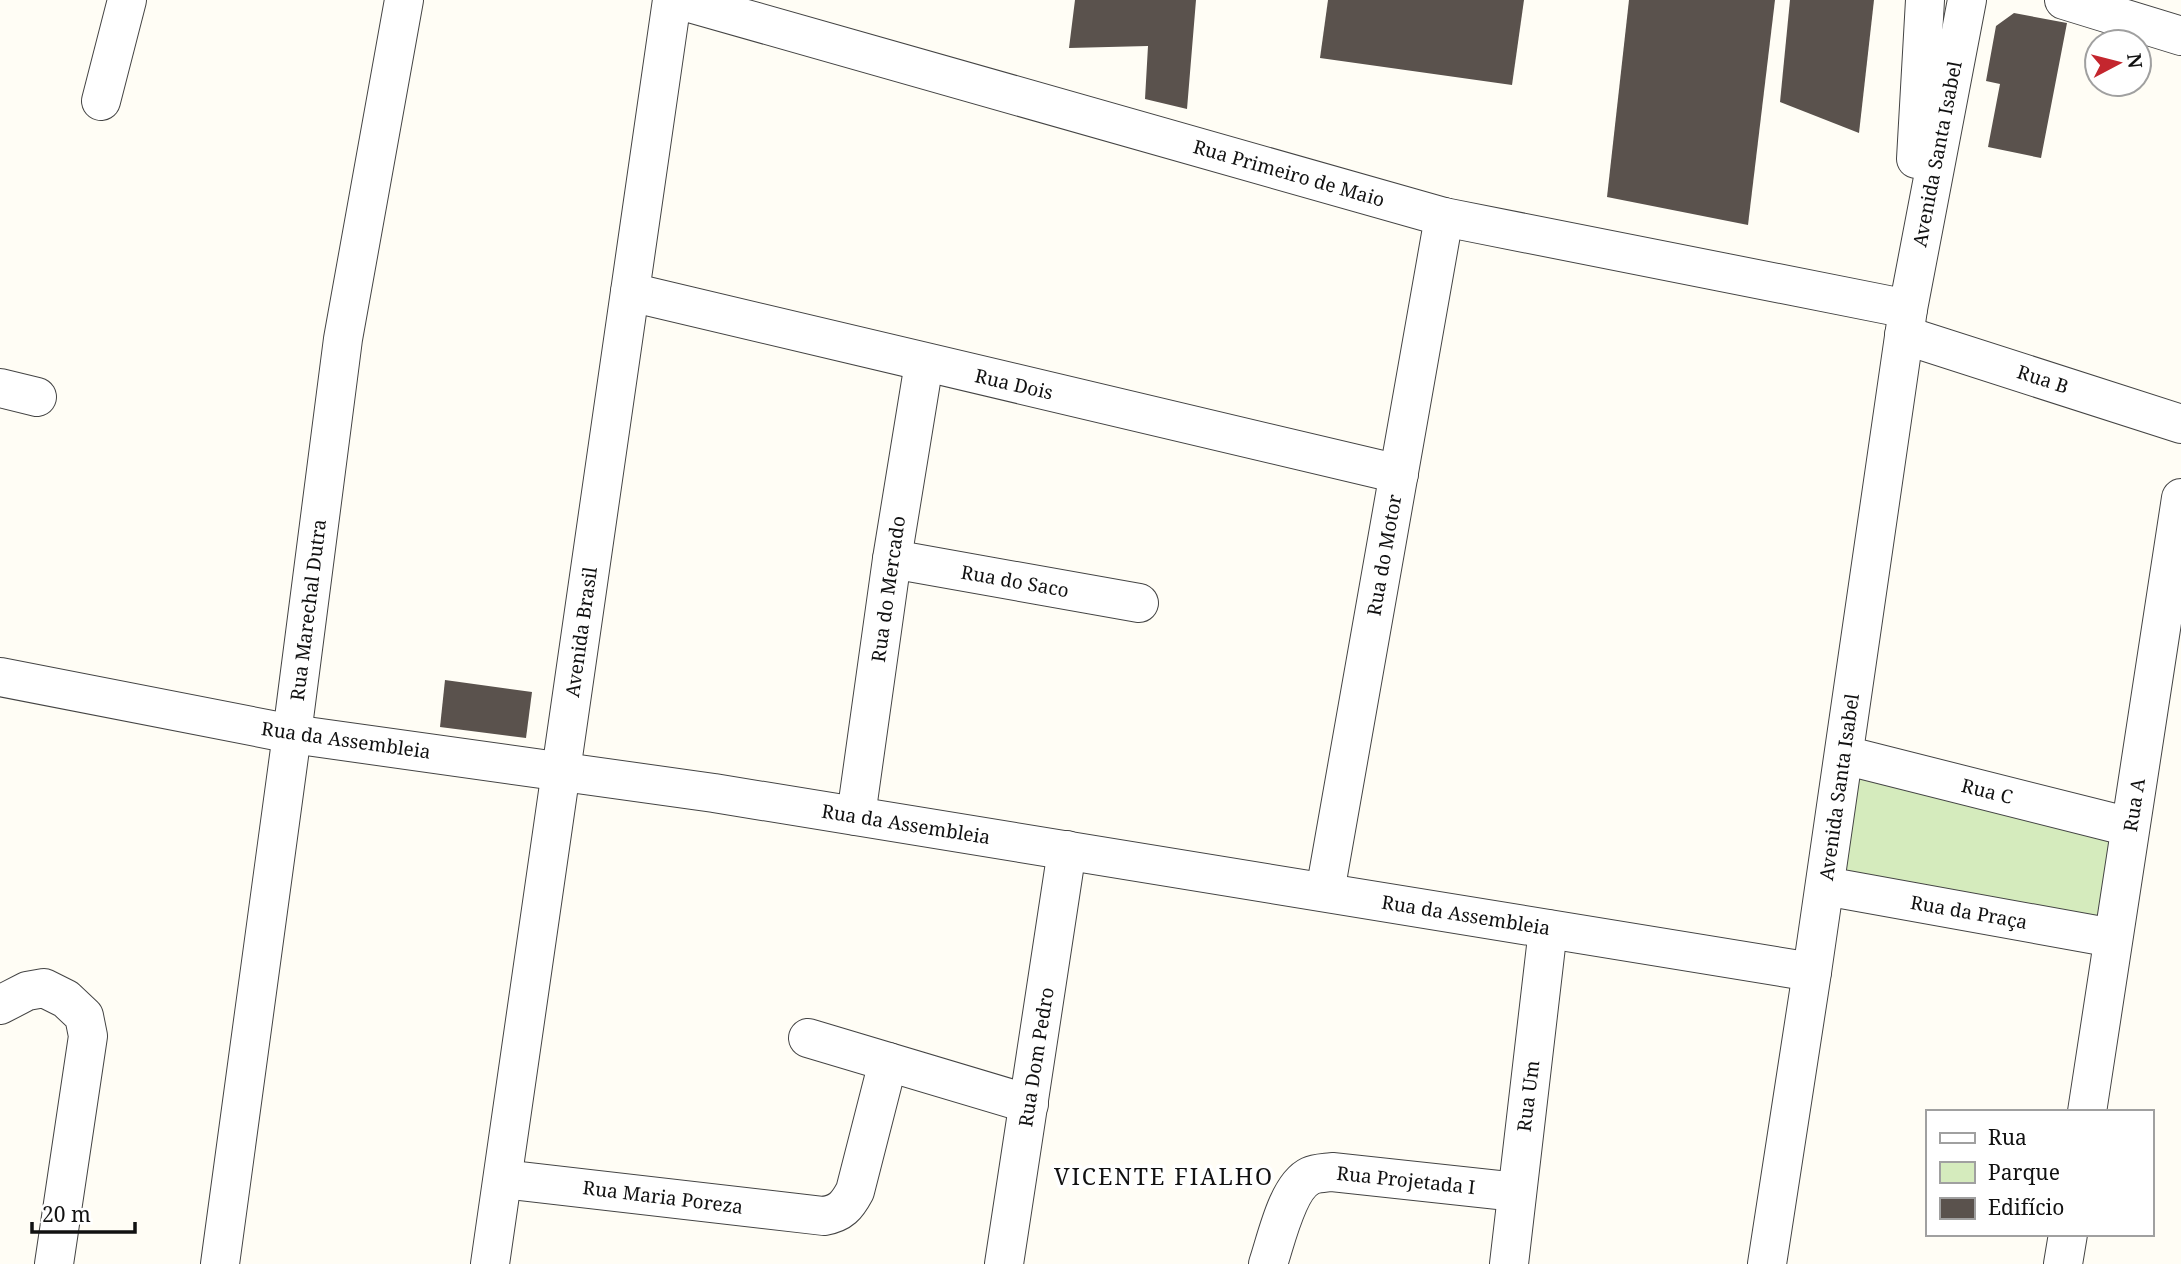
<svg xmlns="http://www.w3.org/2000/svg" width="2181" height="1264" viewBox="0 0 2181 1264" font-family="'Noto Serif',serif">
	<rect width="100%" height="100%" fill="#fffdf5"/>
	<polygon fill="#d5ebbd" points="1854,769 2113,839 2103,925 1839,876"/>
	<g fill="#5a524d">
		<polygon points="1075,0 1196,0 1187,109 1145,99 1148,46 1069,48"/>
		<polygon points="1328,0 1524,0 1512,85 1320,58"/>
		<polygon points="1629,0 1775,0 1748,225 1607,197"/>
		<polygon points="1790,0 1874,0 1859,133 1780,102"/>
		<polygon points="2014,13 2067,23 2041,158 1988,147 2000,84 1986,81 1996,26"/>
		<polygon points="445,680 532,692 526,738 440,727"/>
	</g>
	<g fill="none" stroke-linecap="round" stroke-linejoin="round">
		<defs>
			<g id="minor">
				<polyline points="679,0 1444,217 1908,309"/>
				<polyline points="2064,0 2181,36"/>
				<polyline points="101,101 127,0"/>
				<polyline points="1916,159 1925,0"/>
				<polyline points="630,292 1399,474"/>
				<polyline points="1904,335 2181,424"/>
				<polyline points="0,388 37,397"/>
				<polyline points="892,559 1139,603"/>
				<polyline points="0,677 292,734 714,793 1812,972"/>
				<polyline points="1844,755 2130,827"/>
				<polyline points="856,816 892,559 924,363"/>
				<polyline points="1825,886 2113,938"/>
				<polyline points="1325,892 1444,217"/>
				<polyline points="0,1005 27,991 44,988 66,999 84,1016 88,1036 54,1264"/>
				<polyline points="808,1038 1029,1104"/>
				<polyline points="2087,1112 2181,498"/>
				<path d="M503,1179l321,37c17,-3 23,-10 31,-25l33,-129"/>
				<polyline points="220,1264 292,734 343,339 404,0"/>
				<polyline points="490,1264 672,0"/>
				<polyline points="1004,1264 1067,850"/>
				<path d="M1268,1264c8,-23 19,-77 42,-88 6,-3 15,-3 22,-4l185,20"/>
				<polyline points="1509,1264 1548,929"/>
				<polyline points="1767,1264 1812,972 1908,309 1967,0"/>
				<polyline points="2063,1264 2068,1234"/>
			</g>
		</defs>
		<use href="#minor" stroke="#444" stroke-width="40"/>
		<use href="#minor" stroke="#fff" stroke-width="38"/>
	</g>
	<g text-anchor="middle" stroke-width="7" stroke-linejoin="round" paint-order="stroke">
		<g font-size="19" fill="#111" stroke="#fff">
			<text transform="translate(1937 154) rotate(-79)" y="7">Avenida Santa Isabel</text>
			<text transform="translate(1289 173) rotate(16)" y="7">Rua Primeiro de Maio</text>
			<text transform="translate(2043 379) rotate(18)" y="7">Rua B</text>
			<text transform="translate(1014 384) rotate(13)" y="7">Rua Dois</text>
			<text transform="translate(1384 555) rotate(-80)" y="7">Rua do Motor</text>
			<text transform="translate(1015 581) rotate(10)" y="7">Rua do Saco</text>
			<text transform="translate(888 589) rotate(-82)" y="7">Rua do Mercado</text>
			<text transform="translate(308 610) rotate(-83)" y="7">Rua Marechal Dutra</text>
			<text transform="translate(581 632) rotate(-82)" y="7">Avenida Brasil</text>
			<text transform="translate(346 740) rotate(8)" y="7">Rua da Assembleia</text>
			<text transform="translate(1839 787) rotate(-82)" y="7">Avenida Santa Isabel</text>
			<text transform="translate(1987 791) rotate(14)" y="7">Rua C</text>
			<text transform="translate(2134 805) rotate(-81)" y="7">Rua A</text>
			<text transform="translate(906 824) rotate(9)" y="7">Rua da Assembleia</text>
			<text transform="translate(1969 912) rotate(10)" y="7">Rua da Praça</text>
			<text transform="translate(1466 915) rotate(9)" y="7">Rua da Assembleia</text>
			<text transform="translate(1036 1057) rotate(-81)" y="7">Rua Dom Pedro</text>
			<text transform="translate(1528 1096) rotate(-83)" y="7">Rua Um</text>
			<text transform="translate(1406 1180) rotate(6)" y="7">Rua Projetada I</text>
			<text transform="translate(663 1197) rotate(7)" y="7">Rua Maria Poreza</text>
		</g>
		<g font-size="23" letter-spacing="2" fill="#111" stroke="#fff">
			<text x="1164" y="1185">VICENTE FIALHO</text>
		</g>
	</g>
	<rect x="1926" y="1110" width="228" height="126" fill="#ffffff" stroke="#a0a0a0" stroke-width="2"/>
	<rect x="1940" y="1133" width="35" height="10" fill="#ffffff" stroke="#a0a0a0" stroke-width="2"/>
	<text x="1988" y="1145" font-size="21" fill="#111111">Rua</text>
	<rect x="1940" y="1162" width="35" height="21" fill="#d5ebbd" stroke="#a0a0a0" stroke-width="2"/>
	<text x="1988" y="1180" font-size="21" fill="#111111">Parque</text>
	<rect x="1940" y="1198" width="35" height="21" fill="#5a524d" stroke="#a0a0a0" stroke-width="2"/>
	<text x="1988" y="1215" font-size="21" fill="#111111">Edifício</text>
	<g transform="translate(2118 63) rotate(83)"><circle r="33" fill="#ffffff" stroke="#a0a0a0" stroke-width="2"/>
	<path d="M0-5L12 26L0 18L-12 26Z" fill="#c4262e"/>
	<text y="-10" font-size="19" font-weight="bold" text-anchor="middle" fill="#111111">N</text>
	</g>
	<path d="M32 1222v10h103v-10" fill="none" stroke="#111111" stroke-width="3.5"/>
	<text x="42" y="1222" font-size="21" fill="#111111" stroke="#ffffff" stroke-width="5" paint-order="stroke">20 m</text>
</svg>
